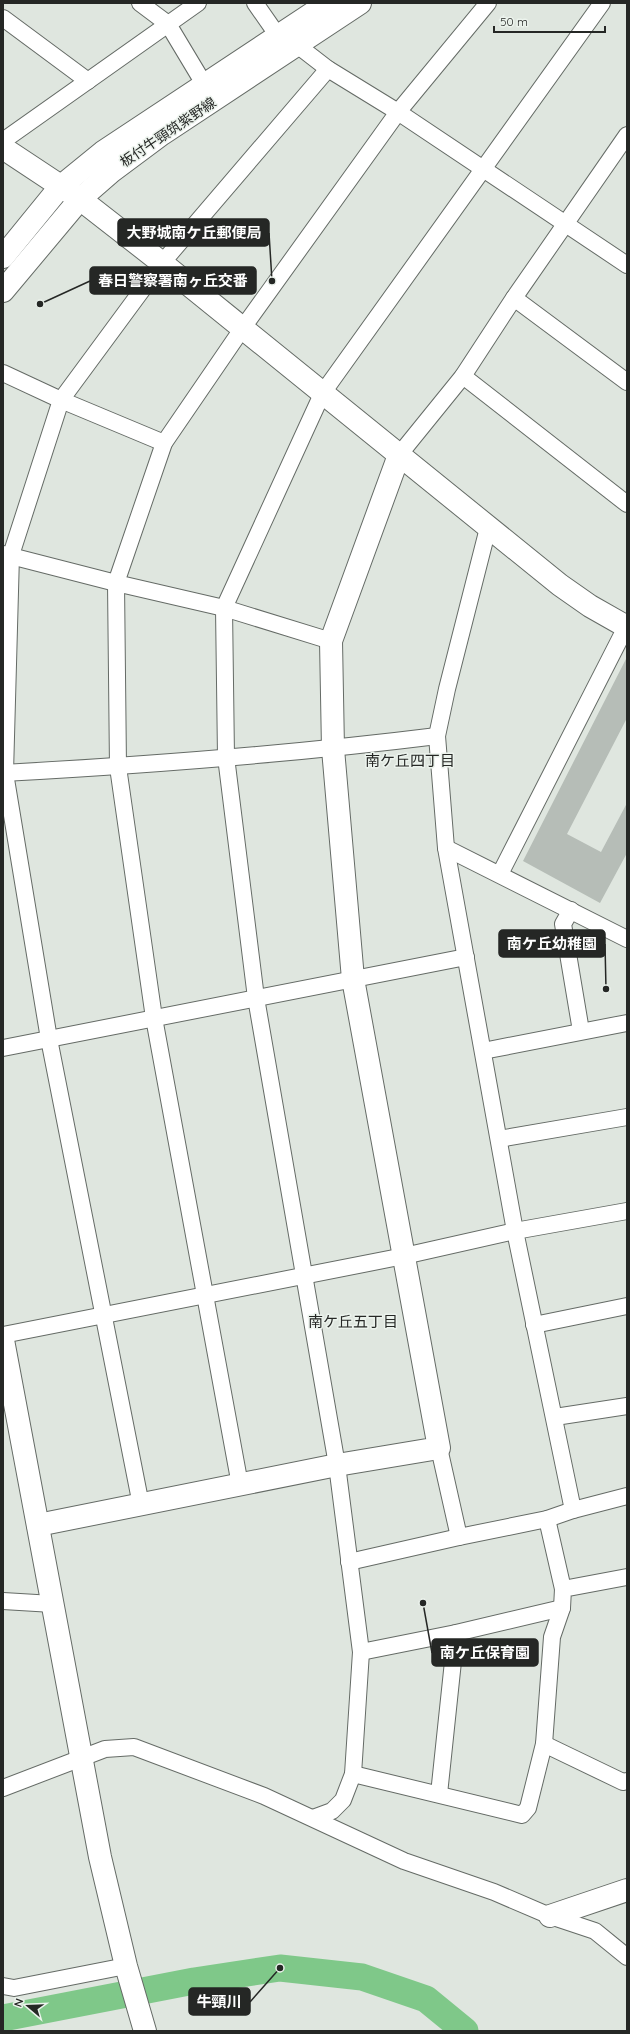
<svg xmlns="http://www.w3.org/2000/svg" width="630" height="2034" viewBox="0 0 630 2034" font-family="Quicksand,'Noto Sans JP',sans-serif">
	<rect width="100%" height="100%" fill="#dfe6df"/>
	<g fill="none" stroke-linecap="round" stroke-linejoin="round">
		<polyline stroke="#7fc889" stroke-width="27" points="3,2018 194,1981 280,1968 362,1977 426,1999 465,2031"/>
	</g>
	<polygon fill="#b6bdb7" points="627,657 627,718 567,834 601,852 627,803 627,853 600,903 523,861"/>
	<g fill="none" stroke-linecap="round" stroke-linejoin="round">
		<defs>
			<g id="street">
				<polyline points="140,3 168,24 204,84"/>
				<polyline points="255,3 278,36"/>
				<polyline points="3,18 88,81"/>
				<polyline points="297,45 328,69 398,112 627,265"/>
				<polyline points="3,141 198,3"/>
				<polyline points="514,298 627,382"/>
				<polyline points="3,373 61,400 164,443"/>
				<polyline points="463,376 627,504"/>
				<polyline points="399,455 463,376 514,298 627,135"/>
				<polyline points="488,528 447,689 437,736 446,848 515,1231 573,1510"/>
				<polyline points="3,554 116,583 224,608 331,641"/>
				<path d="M3,773c145,-8 290,-19 434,-37"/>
				<polyline points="446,848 627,939"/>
				<polyline points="500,874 626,627"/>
				<polyline points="571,910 563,924 581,1031"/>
				<polyline points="3,1048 466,957"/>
				<polyline points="483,1051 627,1023"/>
				<polyline points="499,1139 627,1117"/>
				<polyline points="534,1325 627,1306"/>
				<polyline points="3,1335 404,1256 515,1231 627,1211"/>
				<polyline points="555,1417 627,1406"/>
				<polyline points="439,1448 459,1537"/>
				<polyline points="240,1485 154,1018 118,767 116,583 164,443 242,329 398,112 488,3"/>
				<polyline points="141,1505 49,1039 5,773 11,555 61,400 162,263 328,69"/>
				<polyline points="547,1519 563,1589"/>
				<polyline points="349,1562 459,1537 547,1519 573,1510 627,1496"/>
				<polyline points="3,1601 53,1604"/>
				<polyline points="361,1652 456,1633 562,1608"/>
				<polyline points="544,1744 623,1782 627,1781"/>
				<polyline points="353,1774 522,1815 528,1808 544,1744 552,1637 562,1608 563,1589 627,1577"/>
				<polyline points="3,1788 105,1749 134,1747 264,1796 404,1861 494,1892 550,1916 595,1931 627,1957"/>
				<polyline points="439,1794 456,1633"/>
				<polyline points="313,1818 332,1811 343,1800 353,1774 361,1652 337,1465 256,998 226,757 224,608 322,394 602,3"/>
				<polyline points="3,1986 14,1988 126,1966"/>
			</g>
			<g id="secondary">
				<polyline points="3,148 80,199 162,263 560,585 590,606 627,627"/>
				<polyline points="3,257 60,187 103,152 328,3"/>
				<polyline points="3,291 80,199 111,172 162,134 360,3"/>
				<polyline points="3,1340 100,1857 126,1966 145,2031"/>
				<polyline points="38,1525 337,1465 439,1448 353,979 333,749 331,641 399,455"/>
				<polyline points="550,1916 627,1890"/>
			</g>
		</defs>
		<use href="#street" stroke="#656b66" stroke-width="18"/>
		<use href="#secondary" stroke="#656b66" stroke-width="24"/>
		<use href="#street" stroke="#fff" stroke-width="16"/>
		<use href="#secondary" stroke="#fff" stroke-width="22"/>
	</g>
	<g text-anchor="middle" stroke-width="3" stroke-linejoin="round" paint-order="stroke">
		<g font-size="14" fill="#252725" stroke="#ecf3ed">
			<text transform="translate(168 132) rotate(-34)" y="5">板付牛頸筑紫野線</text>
		</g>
		<g font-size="15" fill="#252725" stroke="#ecf3ed">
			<text x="410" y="766">南ケ丘四丁目</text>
			<text x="353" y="1327">南ケ丘五丁目</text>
		</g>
	</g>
	<path fill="none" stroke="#252725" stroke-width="1.5" d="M272 281L269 233M40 304L90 281M606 989L605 944M423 1603L432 1653M280 1968L250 2002"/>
	<g fill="#252725" stroke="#ecf3ed" stroke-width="1.5">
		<circle cx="272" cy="281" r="4"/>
		<circle cx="40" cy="304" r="4"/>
		<circle cx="606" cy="989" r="4"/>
		<circle cx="423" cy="1603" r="4"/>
		<circle cx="280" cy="1968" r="4"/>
	</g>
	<g fill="#252725" stroke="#252725" stroke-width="1.5">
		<rect x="118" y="219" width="151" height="27" rx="4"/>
		<rect x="90" y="267" width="166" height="27" rx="4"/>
		<rect x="499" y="930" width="106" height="27" rx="4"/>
		<rect x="432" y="1639" width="106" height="27" rx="4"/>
		<rect x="189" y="1988" width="61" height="27" rx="4"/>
	</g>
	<g font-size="15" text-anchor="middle" font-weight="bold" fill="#fff">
		<text x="194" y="238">大野城南ケ丘郵便局</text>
		<text x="173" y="286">春日警察署南ヶ丘交番</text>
		<text x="552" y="949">南ケ丘幼稚園</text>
		<text x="485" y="1658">南ケ丘保育園</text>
		<text x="219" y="2007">牛頸川</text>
	</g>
	<rect width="630" height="2034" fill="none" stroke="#252725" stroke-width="8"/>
	<g transform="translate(28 2006) rotate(289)" stroke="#ecf3ed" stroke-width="3" paint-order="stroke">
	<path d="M0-3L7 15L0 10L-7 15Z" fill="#252725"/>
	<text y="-6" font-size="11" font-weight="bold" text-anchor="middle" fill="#252725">N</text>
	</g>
	<path d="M494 26v6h111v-6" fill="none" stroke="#252725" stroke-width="2"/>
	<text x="500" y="26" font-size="12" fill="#252725" stroke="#ecf3ed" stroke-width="3" paint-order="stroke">50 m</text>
</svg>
